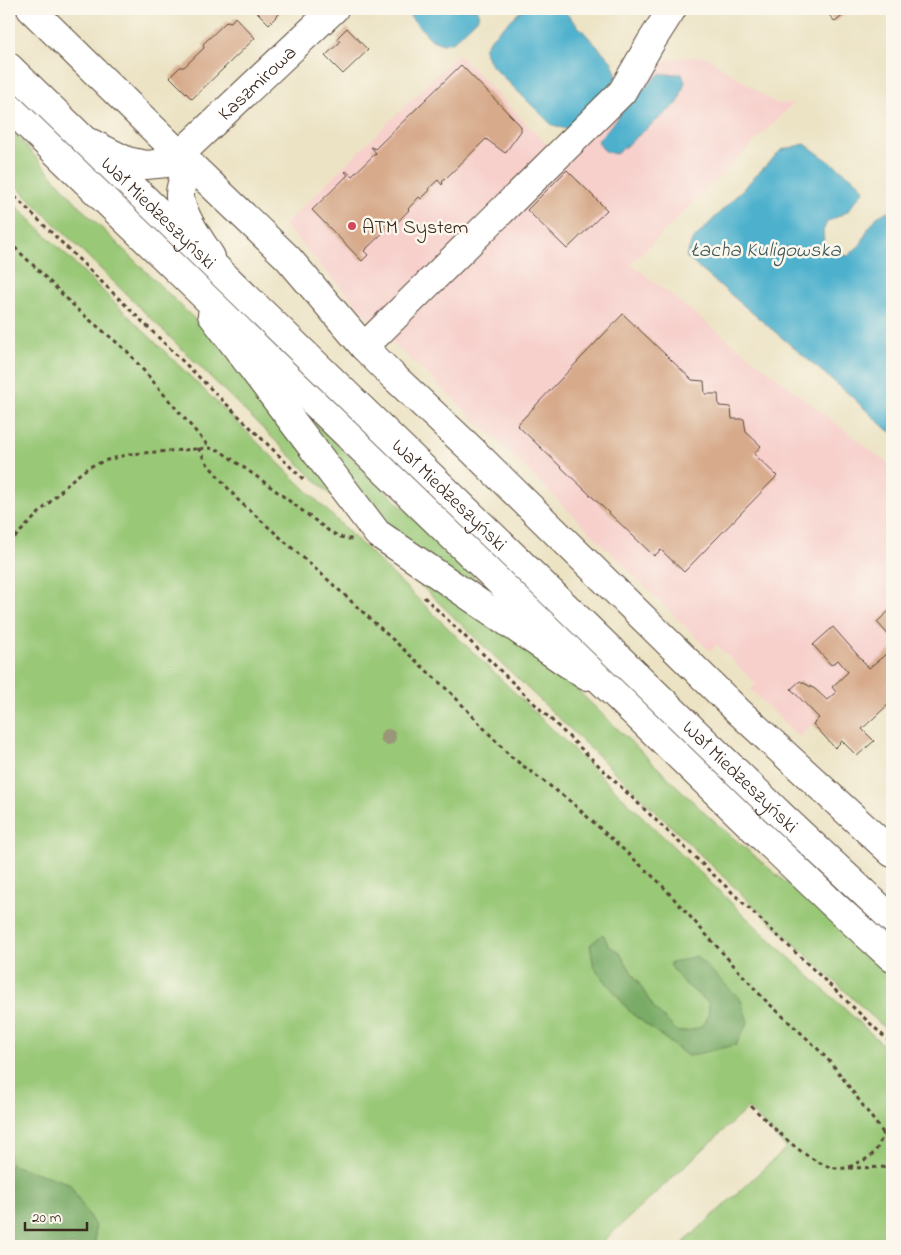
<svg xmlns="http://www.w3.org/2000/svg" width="901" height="1255" viewBox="0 0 901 1255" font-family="'Indie Flower',sans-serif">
	<rect width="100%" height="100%" fill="#fbf7ec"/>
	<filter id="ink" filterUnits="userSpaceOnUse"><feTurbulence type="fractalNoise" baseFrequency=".02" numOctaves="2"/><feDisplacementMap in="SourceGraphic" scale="10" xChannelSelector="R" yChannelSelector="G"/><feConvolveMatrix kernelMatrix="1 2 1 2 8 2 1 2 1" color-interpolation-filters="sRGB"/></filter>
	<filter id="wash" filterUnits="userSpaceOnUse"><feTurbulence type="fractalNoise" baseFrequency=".0096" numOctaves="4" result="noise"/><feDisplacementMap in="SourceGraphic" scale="20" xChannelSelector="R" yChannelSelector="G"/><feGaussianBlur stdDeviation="1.12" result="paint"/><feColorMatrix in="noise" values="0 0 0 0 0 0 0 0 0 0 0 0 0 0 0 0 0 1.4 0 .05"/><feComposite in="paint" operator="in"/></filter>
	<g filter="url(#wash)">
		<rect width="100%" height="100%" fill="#ece3c4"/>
		<g fill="#f7d0cc">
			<polygon points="458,54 553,151 376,326 284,225"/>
			<polygon points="686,57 707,57 775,103 794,103 631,264 892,467 892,701 862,729 832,706 799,737 750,689 756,684 717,645 710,651 500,443 386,336 662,64 671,59"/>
		</g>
		<g fill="#99c877" stroke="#6a794a" fill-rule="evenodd">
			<polygon points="9,127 82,209 220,344 359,523 9,179"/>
			<path d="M9,199l339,332 399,387 145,135v193h-212l106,-98 -38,-40 -150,138h-503v-20l-67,-56 -19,-6zM603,935l6,11 10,6 35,56 24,24c21,-2 32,-5 31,-29l-26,-21 65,40 -60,34 -57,-43 -37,-46 -4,-22z"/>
			<polygon points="270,379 528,629 382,527"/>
			<polygon points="383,549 546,660 710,818 892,973 892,1035 759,911"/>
		</g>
		<g fill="#7aac68" stroke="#5a6b43">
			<path d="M603,934l6,12 10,6 35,56 24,24c21,-2 32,-5 31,-29l-26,-21 -14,-18 27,-8 45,44 7,22 -12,23 -48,11 -57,-43 -37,-46 -4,-22z"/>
			<polygon points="9,1164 69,1183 95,1226 95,1246 9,1246"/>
		</g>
		<g fill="#4eb1cd" stroke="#446e76">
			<polygon points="403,9 476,9 479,15 477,19 454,41 443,44 432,40"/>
			<polygon points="523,9 562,9 612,62 617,76 608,91 566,129 552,125 490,64 484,49 492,37"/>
			<path d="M659,74h23l3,8 -7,21 -62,51c-11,-2 -13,-3 -18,-13l34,-41z"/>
			<polygon points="805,144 858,182 864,190 847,212 827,222 823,231 824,243 836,253 848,256 861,244 868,229 877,217 888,211 892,215 892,432 885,428 850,395 686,257 692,241 781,150"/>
		</g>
		<g id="blocks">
			<g fill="#d7aa8b">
				<polygon points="254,9 284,9 269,24"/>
				<polygon points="824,9 851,9 835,22"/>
				<polygon points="235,17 255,38 192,99 170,77 180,67 184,67 204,48 203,44 227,21 231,22"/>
				<polygon points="347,28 368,50 343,74 325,56 340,42 337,38"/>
				<polygon points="461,65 519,124 521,127 521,131 505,153 486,139 442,182 443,183 442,185 438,180 428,189 430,190 421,199 419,197 408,209 409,210 391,229 389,227 364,251 368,255 362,261 312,210 348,175 345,172 346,171 352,176 376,153 371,147 372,147 375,149"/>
				<polygon points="567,170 607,210 567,249 527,210"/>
				<polygon points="623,314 692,380 704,381 705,394 718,394 719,406 731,407 732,419 744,419 746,432 761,446 754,454 777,476 684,572 661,550 654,556 517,425"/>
				<polygon points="891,609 892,610 892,639 877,622"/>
				<polygon points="833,627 869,668 892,649 892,701 862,729 874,741 857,756 842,741 835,748 813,724 819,718 791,689 800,681 815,689 827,700 836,692 832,687 848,672 838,660 831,665 813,645"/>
			</g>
		</g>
	</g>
	<g filter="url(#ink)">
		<use href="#blocks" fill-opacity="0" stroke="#564637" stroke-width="1"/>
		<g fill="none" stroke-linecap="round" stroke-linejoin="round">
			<defs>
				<g id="minor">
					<polyline points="31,9 171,146 288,258 364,347 392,375 472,450 738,711 892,853"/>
					<path id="s1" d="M91,143l36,18 19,4 21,-2 14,-7 9,-11 144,-136"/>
					<path d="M189,163c-3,9 -10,24 -9,34 3,20 20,43 31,60"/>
					<polyline points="212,315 377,533 586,676"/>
					<polyline points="364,347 622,92 651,42 672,9"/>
				</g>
				<g id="major">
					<path id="s2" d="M9,67l774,750 109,102"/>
					<polyline points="9,107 754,829 835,906 892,958"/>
				</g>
			</defs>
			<use href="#minor" stroke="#564637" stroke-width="30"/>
			<use href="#major" stroke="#564637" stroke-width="30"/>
			<g stroke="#564637" stroke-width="3" stroke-dasharray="4 4" stroke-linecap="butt">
				<polyline points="9,191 305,481"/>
				<polyline points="9,242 34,266 79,311 127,351 209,447"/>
				<polyline points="198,448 206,462 238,500 327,579 452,694 510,756 570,801 659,882 764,999 813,1044 833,1065 892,1145"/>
				<path d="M9,543l64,-64 16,-12 18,-7 23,-6 79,-6 10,2 48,34 62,47c7,4 14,8 23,8"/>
				<polyline points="424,597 623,789 892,1044"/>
				<path d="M751,1106c22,20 63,67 95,62 4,-1 8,-3 11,-5 17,-6 21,-13 26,-30"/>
				<polyline points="849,1168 892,1167"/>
			</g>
			<use href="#minor" stroke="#fff" stroke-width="28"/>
			<use href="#major" stroke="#fff" stroke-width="28"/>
		</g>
		<circle fill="#9a9778" cx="388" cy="737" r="8"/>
	</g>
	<circle fill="#d1495b" stroke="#fbf7ec" stroke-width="2" cx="352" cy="226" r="5"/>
	<g text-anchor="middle" stroke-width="5" stroke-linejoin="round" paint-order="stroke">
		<g font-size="20" fill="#3b2a1e" stroke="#fbf7ec">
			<text dy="7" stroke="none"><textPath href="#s1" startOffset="202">Kaszmirowa</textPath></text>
			<text dy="7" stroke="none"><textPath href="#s2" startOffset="209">Wał Miedzeszyński</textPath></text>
			<text dy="7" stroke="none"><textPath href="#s2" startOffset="614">Wał Miedzeszyński</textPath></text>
			<text dy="7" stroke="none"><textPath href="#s2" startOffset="1019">Wał Miedzeszyński</textPath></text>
		</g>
		<g font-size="20" fill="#3b2a1e" stroke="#fbf7ec" text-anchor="start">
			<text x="362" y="233">ATM System</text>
		</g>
		<g font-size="21" font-style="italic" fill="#42595b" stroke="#fbf7ec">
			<text x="766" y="256">Łacha Kuligowska</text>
		</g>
	</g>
	<rect width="901" height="1255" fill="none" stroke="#fbf7ec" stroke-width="30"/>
	<path d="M25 1222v8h62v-8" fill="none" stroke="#3b2a1e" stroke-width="2.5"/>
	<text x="32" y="1222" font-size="15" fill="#3b2a1e" stroke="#fbf7ec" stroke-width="4" paint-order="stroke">20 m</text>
</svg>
